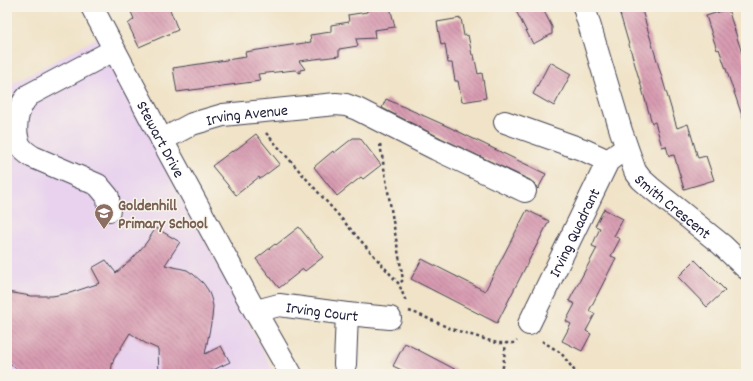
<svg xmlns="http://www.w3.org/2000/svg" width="753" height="381" viewBox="0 0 753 381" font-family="Dekko,sans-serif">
	<defs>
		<pattern id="building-back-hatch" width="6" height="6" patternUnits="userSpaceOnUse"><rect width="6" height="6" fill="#d89bb1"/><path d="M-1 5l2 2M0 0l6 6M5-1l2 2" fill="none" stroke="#af7e91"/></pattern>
	</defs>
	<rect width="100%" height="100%" fill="#f7f3e8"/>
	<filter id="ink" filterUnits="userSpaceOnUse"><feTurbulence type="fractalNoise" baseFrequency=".025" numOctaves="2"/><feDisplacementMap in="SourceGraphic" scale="8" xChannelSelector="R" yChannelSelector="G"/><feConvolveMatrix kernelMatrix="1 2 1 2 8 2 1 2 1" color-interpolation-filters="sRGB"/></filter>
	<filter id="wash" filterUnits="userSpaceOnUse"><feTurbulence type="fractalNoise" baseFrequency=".012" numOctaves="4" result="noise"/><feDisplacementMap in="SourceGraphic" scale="16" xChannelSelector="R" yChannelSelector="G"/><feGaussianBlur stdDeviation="0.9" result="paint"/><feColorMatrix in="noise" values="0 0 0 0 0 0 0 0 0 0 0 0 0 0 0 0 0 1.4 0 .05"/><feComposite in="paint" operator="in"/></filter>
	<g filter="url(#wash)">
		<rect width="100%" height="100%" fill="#f0e3c7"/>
		<polygon fill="#e8d2ee" points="99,37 275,374 7,374 7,86"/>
		<g id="blocks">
			<g fill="url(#building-back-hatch)">
				<polygon points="129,7 169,7 178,30 139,47 128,24 134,19"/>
				<polygon points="367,7 390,7 395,27 374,30 375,38 356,39 358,46 339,49 339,56 299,61 305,69 300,70 300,73 295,70 258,74 260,81 177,92 173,68 246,57 245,52 311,42 310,35 331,32 331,25 349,22 348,15 367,12"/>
				<polygon points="514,7 542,7 552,27 552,34 533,44"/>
				<polygon points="618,7 641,7 677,128 688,124 698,158 706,156 714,180 684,189 674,155 669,156 666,146 662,147 655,122 652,123"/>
				<polygon points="728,9 746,66 746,121 744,121 719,49 717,50 706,16"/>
				<polygon points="461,18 464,36 468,35 472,55 474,55 478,74 482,73 486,98 462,102 458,81 455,81 452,63 448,63 445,44 441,45 437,22"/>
				<polygon points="550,62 571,74 554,106 533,94"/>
				<polygon points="386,99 449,127 546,174 538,189 537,188 535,184 530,180 441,138 382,108"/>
				<polygon points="256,134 280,164 260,179 259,177 236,195 212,166 232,151 233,152"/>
				<polygon points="353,138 360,138 381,165 363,179 361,177 337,196 314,167 333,151 334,153"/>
				<polygon points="604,209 623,219 614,236 620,239 611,256 616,258 589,311 595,314 586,331 591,334 582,351 562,341 571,324 566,321 575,304 569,301 597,248 592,246 600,228 595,226"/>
				<polygon points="527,210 549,221 497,323 411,279 422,259 485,291"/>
				<polygon points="299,227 323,257 305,271 303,269 279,288 256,259 275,244 276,245"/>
				<polygon points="156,228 180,242 165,265 187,270 193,274 203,283 208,290 211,298 213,306 212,318 205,354 221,346 230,362 211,371 201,374 159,374 158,349 145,343 130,333 114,359 112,365 111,374 24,374 7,362 7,292 31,296 52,296 70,293 100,283 92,268 106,260 116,273 134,257 146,243"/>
				<polygon points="695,260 725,290 707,307 678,277"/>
				<polygon points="405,343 464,374 410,374 393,366"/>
			</g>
		</g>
	</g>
	<g filter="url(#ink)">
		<use href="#blocks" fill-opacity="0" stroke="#413f50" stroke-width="1"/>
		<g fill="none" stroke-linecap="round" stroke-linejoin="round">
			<defs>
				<g id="minor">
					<path id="s1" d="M92,7l70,133 94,173 35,61"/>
					<path id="s2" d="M584,7l37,124 14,40 6,8 9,8 30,24 42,34 24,23"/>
					<polyline points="505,122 584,150 608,161"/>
					<path id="s3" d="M162,140l30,-16 31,-9 113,-11 10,1 11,4 79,40 89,42"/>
					<path d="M109,210l-1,-13 -10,-12 -65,-28c-5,-3 -11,-7 -14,-13 -5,-13 -3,-30 4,-41 1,-3 4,-5 6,-8l85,-45"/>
					<path id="s4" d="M256,313l8,-4 15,-4 68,9 43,4"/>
					<path id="s5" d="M529,324l79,-163 11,-8 8,-3"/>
					<polyline points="345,364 347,314"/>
				</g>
			</defs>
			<use href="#minor" stroke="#413f50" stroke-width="24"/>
			<g stroke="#413f50" stroke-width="2.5" stroke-dasharray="3 3" stroke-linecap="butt">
				<polyline points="266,133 399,284 406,302"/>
				<polyline points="380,144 403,280 399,284"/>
				<polyline points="409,311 418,314 449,328 497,343 515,343 517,341"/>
				<polyline points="542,341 561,353 577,374"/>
				<polyline points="502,374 506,343"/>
			</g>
			<use href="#minor" stroke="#fff" stroke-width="22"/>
		</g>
	</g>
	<defs>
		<symbol id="school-pin" viewBox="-11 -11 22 30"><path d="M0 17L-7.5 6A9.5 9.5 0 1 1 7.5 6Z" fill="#8d6e63" stroke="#f7f3e8"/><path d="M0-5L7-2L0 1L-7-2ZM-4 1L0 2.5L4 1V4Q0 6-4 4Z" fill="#fff"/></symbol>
	</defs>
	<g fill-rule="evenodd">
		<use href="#school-pin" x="93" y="202" width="22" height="30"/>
	</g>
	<g text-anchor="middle" stroke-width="3" stroke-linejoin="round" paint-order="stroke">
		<g font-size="16" fill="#22223b" stroke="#f7f3e8">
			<text dy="6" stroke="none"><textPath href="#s3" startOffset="90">Irving Avenue</textPath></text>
			<text dy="6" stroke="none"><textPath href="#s1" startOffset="149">Stewart Drive</textPath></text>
			<text dy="6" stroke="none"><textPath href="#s2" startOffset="224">Smith Crescent</textPath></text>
			<text dy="6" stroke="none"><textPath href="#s5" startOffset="102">Irving Quadrant</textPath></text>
			<text dy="6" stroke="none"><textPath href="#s4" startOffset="68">Irving Court</textPath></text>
		</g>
		<g font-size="16" font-weight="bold" fill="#785e54" stroke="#f7f3e8" text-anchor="start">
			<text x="118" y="210">Goldenhill<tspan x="118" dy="18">Primary School</tspan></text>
		</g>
	</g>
	<rect width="753" height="381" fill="none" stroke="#f7f3e8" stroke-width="24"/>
</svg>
